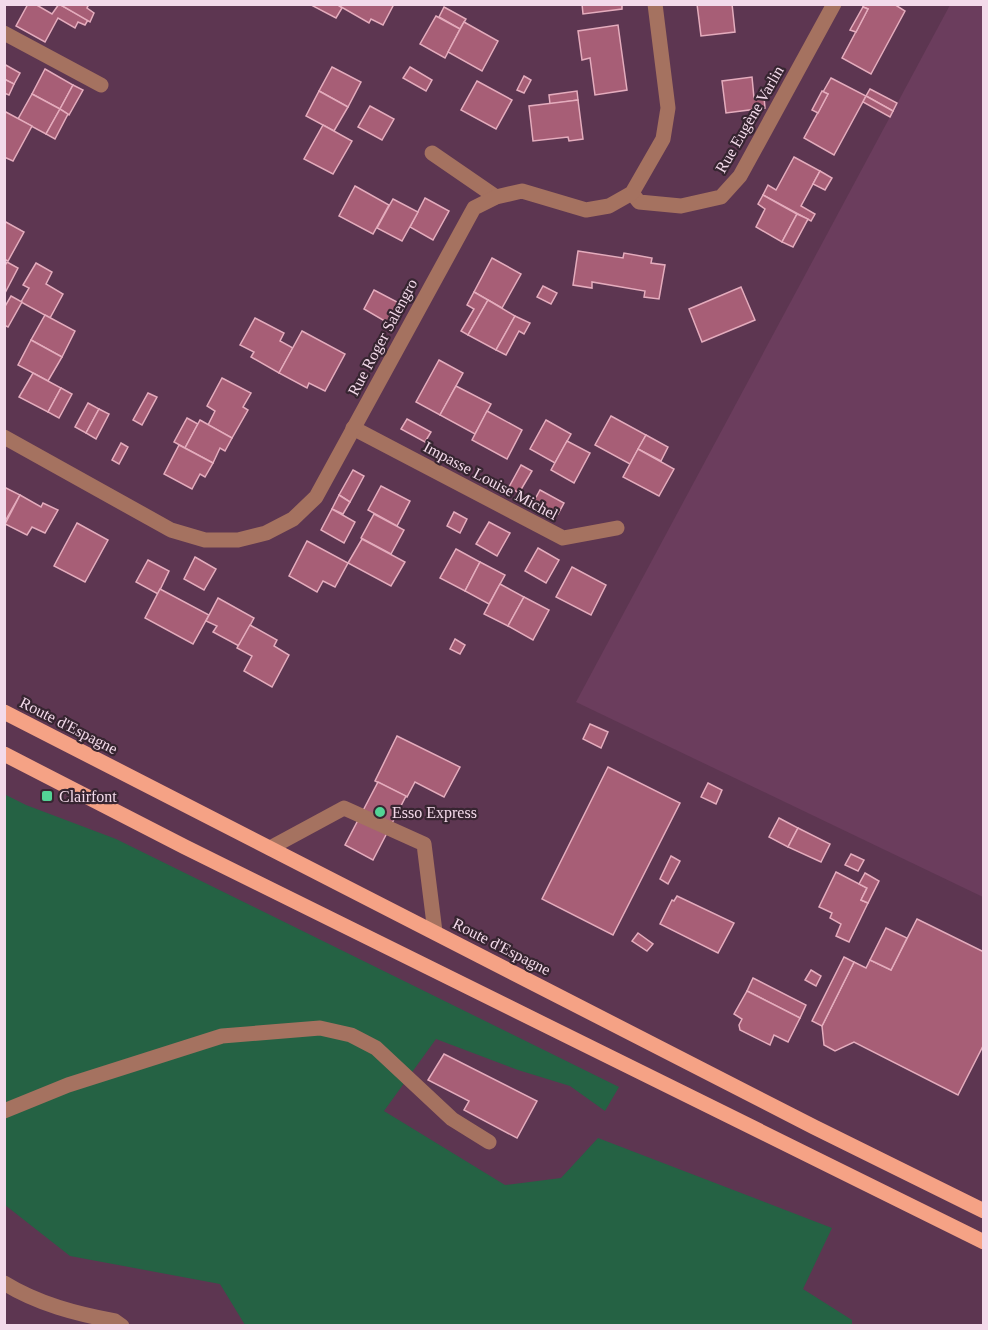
<svg xmlns="http://www.w3.org/2000/svg" width="988" height="1330" viewBox="0 0 988 1330" font-family="Georgia,serif">
	<rect width="100%" height="100%" fill="#5d3651"/>
	<polygon fill="#6b3d5d" points="950,5 983,5 983,897 576,702"/>
	<polygon fill="#256244" points="4,794 26,805 116,839 619,1087 605,1111 570,1086 518,1070 436,1039 384,1111 505,1185 561,1178 598,1138 832,1228 803,1289 852,1320 852,1325 245,1325 220,1284 70,1256 5,1205"/>
	<g fill="#a75e76" stroke="#e4acbd" stroke-width="1.5">
		<polygon points="28,4 35,4 52,14 59,4 88,20 85,25 78,22 75,28 58,18 45,42 16,26"/>
		<polygon points="59,4 84,4 88,6 87,8 94,13 90,22"/>
		<polygon points="336,4 394,4 383,25 371,19 369,23"/>
		<polygon points="336,4 342,8 336,18 311,5"/>
		<polygon points="582,4 622,4 622,9 583,14"/>
		<polygon points="697,4 732,4 735,32 701,36"/>
		<polygon points="864,4 894,4 905,11 871,74 842,58 868,9 863,7"/>
		<polygon points="444,7 466,19 460,29 439,17"/>
		<polygon points="863,7 868,9 856,32 850,30"/>
		<polygon points="436,16 460,29 445,58 420,44"/>
		<polygon points="464,22 498,41 482,71 448,52"/>
		<polygon points="618,25 627,90 595,95 590,58 582,60 578,31"/>
		<polygon points="4,64 20,73 14,84 4,79"/>
		<polygon points="332,67 361,82 348,107 319,91"/>
		<polygon points="410,67 432,80 426,91 403,78"/>
		<polygon points="45,69 73,85 60,109 32,94"/>
		<polygon points="524,76 531,80 524,93 517,90"/>
		<polygon points="752,77 754,98 764,97 765,108 726,113 722,81"/>
		<polygon points="831,78 866,96 834,155 804,138 828,94 823,92"/>
		<polygon points="4,79 14,84 9,95 4,93"/>
		<polygon points="477,81 512,100 496,129 461,110"/>
		<polygon points="73,85 83,90 69,115 60,109"/>
		<polygon points="870,89 897,103 893,111 866,96"/>
		<polygon points="319,91 348,107 334,131 306,116"/>
		<polygon points="577,91 578,100 550,104 549,95"/>
		<polygon points="822,91 828,94 818,113 812,110"/>
		<polygon points="32,94 60,109 46,134 18,119"/>
		<polygon points="866,96 893,111 890,117 863,102"/>
		<polygon points="578,100 583,139 569,141 568,137 533,141 529,106"/>
		<polygon points="370,106 394,119 382,140 358,127"/>
		<polygon points="60,109 68,114 55,139 46,134"/>
		<polygon points="4,111 32,126 13,161 4,157"/>
		<polygon points="323,125 352,141 333,174 304,159"/>
		<polygon points="794,157 820,171 801,206 815,214 811,221 763,195 768,185 776,190"/>
		<polygon points="820,171 832,178 825,190 813,184"/>
		<polygon points="355,186 389,205 373,234 339,216"/>
		<polygon points="763,195 797,214 782,242 756,227 765,209 758,204"/>
		<polygon points="425,198 449,211 433,240 410,227"/>
		<polygon points="393,199 418,212 402,241 377,228"/>
		<polygon points="797,214 808,219 793,247 782,242"/>
		<polygon points="4,221 24,232 8,261 4,259"/>
		<polygon points="578,251 623,258 624,253 652,258 651,263 665,265 659,299 644,297 645,291 592,282 592,288 573,285"/>
		<polygon points="492,258 521,274 502,308 474,292"/>
		<polygon points="7,262 18,268 5,293 4,267"/>
		<polygon points="36,263 52,272 46,284 63,294 50,318 21,302 29,288 23,285"/>
		<polygon points="543,286 557,293 551,304 537,297"/>
		<polygon points="741,287 755,320 702,342 689,309"/>
		<polygon points="374,290 399,303 388,323 364,309"/>
		<polygon points="474,292 488,300 468,335 461,331 474,309 467,305"/>
		<polygon points="11,296 22,302 8,327 4,325 4,308"/>
		<polygon points="488,300 515,316 496,350 468,335"/>
		<polygon points="45,315 75,331 62,357 31,340"/>
		<polygon points="515,316 530,323 524,334 519,331 506,355 496,350"/>
		<polygon points="255,318 284,333 280,341 293,348 279,373 251,357 254,352 240,345"/>
		<polygon points="302,331 345,354 325,391 309,383 307,388 279,373"/>
		<polygon points="31,340 62,357 48,381 18,365"/>
		<polygon points="439,360 463,373 440,415 416,402"/>
		<polygon points="33,373 61,388 48,412 19,397"/>
		<polygon points="222,378 251,393 243,407 248,410 232,438 208,425 215,411 207,406"/>
		<polygon points="456,386 491,404 475,434 440,415"/>
		<polygon points="61,388 72,394 59,418 48,412"/>
		<polygon points="148,393 157,397 142,425 133,420"/>
		<polygon points="88,403 99,409 86,433 75,427"/>
		<polygon points="99,409 109,414 96,439 86,433"/>
		<polygon points="487,411 522,430 507,459 472,440"/>
		<polygon points="611,416 646,435 630,464 595,445"/>
		<polygon points="187,418 198,424 185,448 174,442"/>
		<polygon points="407,419 431,432 425,442 401,429"/>
		<polygon points="200,420 232,438 225,451 220,448 213,463 185,448"/>
		<polygon points="546,420 571,434 555,463 530,449"/>
		<polygon points="646,435 668,447 661,461 638,449"/>
		<polygon points="567,441 590,453 574,483 551,470"/>
		<polygon points="121,443 128,447 119,464 112,460"/>
		<polygon points="179,445 213,463 205,477 200,474 192,489 164,474"/>
		<polygon points="638,449 674,469 659,496 623,477"/>
		<polygon points="521,465 532,471 519,493 509,487"/>
		<polygon points="353,470 364,476 350,502 339,495"/>
		<polygon points="381,486 410,501 397,526 368,510"/>
		<polygon points="4,487 20,495 4,523"/>
		<polygon points="540,490 564,503 558,514 534,501"/>
		<polygon points="20,495 41,507 43,503 58,510 45,533 32,527 27,535 5,524"/>
		<polygon points="339,495 350,502 343,514 332,509"/>
		<polygon points="332,509 355,522 344,543 321,530"/>
		<polygon points="454,512 467,519 460,533 447,526"/>
		<polygon points="374,514 404,530 391,554 361,538"/>
		<polygon points="489,522 510,533 497,556 476,544"/>
		<polygon points="77,523 108,540 85,582 54,566"/>
		<polygon points="362,539 405,562 391,586 348,563"/>
		<polygon points="307,541 348,563 335,587 323,581 317,592 289,576"/>
		<polygon points="538,548 559,560 546,583 525,571"/>
		<polygon points="456,549 480,562 465,591 440,578"/>
		<polygon points="195,557 216,569 204,590 184,579"/>
		<polygon points="148,560 169,571 158,594 136,582"/>
		<polygon points="480,562 505,575 489,604 465,591"/>
		<polygon points="572,567 606,585 591,615 556,597"/>
		<polygon points="500,584 524,597 508,626 484,614"/>
		<polygon points="160,589 209,615 193,644 145,618"/>
		<polygon points="524,597 549,610 533,640 508,626"/>
		<polygon points="218,598 254,618 239,646 213,632 217,626 206,621"/>
		<polygon points="250,625 277,640 274,646 289,655 272,687 244,671 252,656 237,648"/>
		<polygon points="455,639 465,645 460,654 450,649"/>
		<polygon points="590,724 608,732 601,748 583,739"/>
		<polygon points="397,736 460,767 444,797 415,782 407,797 375,781"/>
		<polygon points="608,767 680,803 613,935 542,899"/>
		<polygon points="378,782 406,796 373,860 345,845"/>
		<polygon points="708,783 722,790 716,804 701,797"/>
		<polygon points="779,818 798,828 788,847 769,837"/>
		<polygon points="798,828 830,844 821,862 788,847"/>
		<polygon points="851,854 864,860 858,871 845,865"/>
		<polygon points="671,856 680,861 668,884 660,879"/>
		<polygon points="836,872 867,888 861,900 868,903 849,942 836,936 841,924 830,918 832,913 819,907"/>
		<polygon points="865,873 879,881 868,903 861,900 867,888 859,884"/>
		<polygon points="677,896 734,923 718,953 660,924 672,900 674,901"/>
		<polygon points="917,919 984,952 984,1044 958,1095 854,1042 835,1051 824,1045 822,1026 854,962 866,968 870,960 891,970"/>
		<polygon points="886,928 907,938 891,970 870,960"/>
		<polygon points="638,933 653,944 647,951 632,941"/>
		<polygon points="844,957 854,962 822,1026 812,1021"/>
		<polygon points="811,970 821,976 816,986 805,980"/>
		<polygon points="753,978 806,1005 800,1018 747,991"/>
		<polygon points="747,991 800,1018 788,1042 774,1035 770,1045 740,1030 739,1025 742,1019 734,1014"/>
		<polygon points="444,1054 537,1101 517,1138 464,1110 469,1101 428,1080"/>
	</g>
	<g fill="none" stroke-linecap="round" stroke-linejoin="round">
		<g stroke="#a57260" stroke-width="15">
			<polyline points="4,33 101,85"/>
			<polyline points="432,153 496,197"/>
			<polyline points="632,193 639,202 681,206 721,197 740,176 834,4"/>
			<polyline points="353,428 563,538 617,528"/>
			<polyline points="4,437 171,530 205,540 238,540 266,533 293,519 316,497 474,208 496,197 522,191 586,210 609,206 632,193 663,139 668,108 655,4"/>
			<polyline points="270,848 344,808 424,844 435,932"/>
			<polyline points="4,1111 68,1085 222,1036 320,1028 351,1035 376,1048 452,1119 489,1142"/>
			<path d="M4,1283c34,21 73,31 111,38l7,5"/>
		</g>
		<g stroke="#f5a285" stroke-width="15">
			<polyline points="4,712 814,1127 984,1211"/>
			<polyline points="4,754 185,847 984,1242"/>
		</g>
	</g>
	<g fill="#53d396" stroke="#372531" stroke-width="2">
		<rect x="41" y="790" width="12" height="12" rx="3"/>
		<circle cx="380" cy="812" r="6"/>
	</g>
	<g text-anchor="middle" stroke-width="4.5" stroke-linejoin="round" paint-order="stroke">
		<g font-size="16" fill="#f3daea" stroke="#372531">
			<text transform="translate(749 119) rotate(-60)" y="6">Rue Eugène Varlin</text>
			<text transform="translate(382 337) rotate(-62)" y="6">Rue Roger Salengro</text>
			<text transform="translate(491 480) rotate(28)" y="6">Impasse Louise Michel</text>
			<text transform="translate(69 725) rotate(27)" y="6">Route d'Espagne</text>
			<text transform="translate(502 946) rotate(27)" y="6">Route d'Espagne</text>
		</g>
		<g font-size="16" fill="#f3daea" stroke="#372531" text-anchor="start">
			<text x="59" y="802">Clairfont</text>
			<text x="392" y="818">Esso Express</text>
		</g>
	</g>
	<rect width="988" height="1330" fill="none" stroke="#f3daea" stroke-width="12"/>
</svg>
